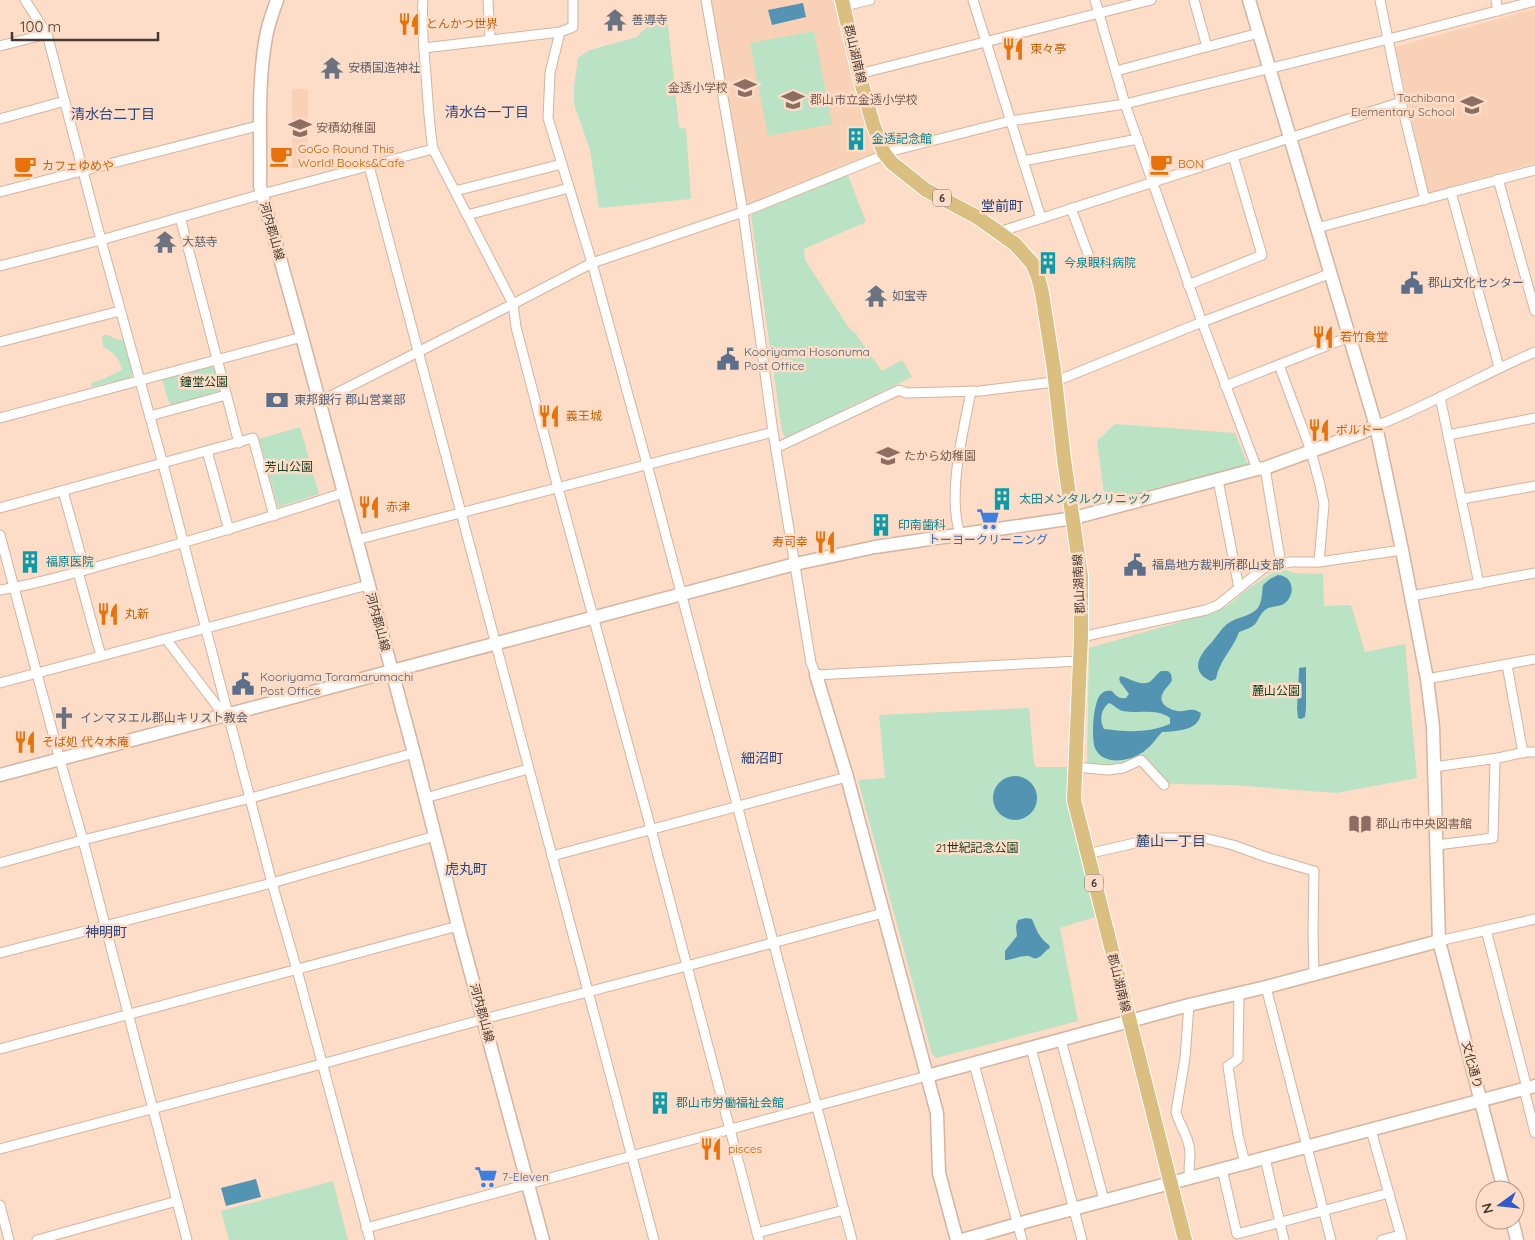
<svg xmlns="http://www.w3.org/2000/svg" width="1535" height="1240" viewBox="0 0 1535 1240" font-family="Quicksand,'Noto Sans JP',sans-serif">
	<rect width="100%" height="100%" fill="#fdddc7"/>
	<g fill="#f8d1b6">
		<polygon points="710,0 833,0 852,76 875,154 747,205"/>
		<polygon points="1535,9 1535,163 1428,193 1395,47"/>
		<polygon points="292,89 308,89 307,168 292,168"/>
	</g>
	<g fill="#bae2c4">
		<polygon points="667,16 679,127 686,129 691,199 599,208 590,150 574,104 574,87 578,58 590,50 637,37 654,19"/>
		<polygon points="814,31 832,124 768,136 750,43"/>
		<polygon points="848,175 866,222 804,249 805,260 849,328 855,333 882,371 902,360 912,377 785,438 782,431 751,215"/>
		<path d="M104,335h4l7,4 9,1 8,31v5l-2,2 -38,9 -1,-4 14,-5 17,-8c-3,-12 -8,-18 -19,-23l-1,-10z"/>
		<polygon points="214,364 221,390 220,394 170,406 162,379"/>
		<polygon points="1115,424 1235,433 1248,465 1105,501 1097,441"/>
		<polygon points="300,427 319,494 278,507 259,439"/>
		<path d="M1278,569l9,1 6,3 30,1 1,32 27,-1 14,47 40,-8 12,134 -81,15 -104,-8 -60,-1 -5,-1 -27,-26c-23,10 -29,11 -53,8l2,-117 126,-36 14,-7 16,-14z"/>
		<polygon points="1029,708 1034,763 1036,767 1069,767 1068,807 1095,917 1060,928 1078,1021 936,1058 932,1054 858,780 885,778 879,715"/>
		<polygon points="333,1181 348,1240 229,1240 221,1211"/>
	</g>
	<g fill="#5394b3" fill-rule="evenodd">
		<polygon points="803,3 806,17 772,25 768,10"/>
		<path d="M1278,575c16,1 18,20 6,29 -6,3 -14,2 -19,6 -4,3 -6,8 -9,13 -4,5 -12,7 -17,9 -7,19 -19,27 -23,47l-5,2c-22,-10 -12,-26 1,-39 5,-6 9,-13 15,-18 9,-7 23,-7 31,-16 4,-6 4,-16 5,-23l7,-6z"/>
		<polygon points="1306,667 1306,708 1305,717 1301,719 1298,718 1297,708 1299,671 1299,668"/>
		<path d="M1161,671h7l3,3 1,6c-2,5 -7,8 -9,13 -6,10 6,17 15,18 5,1 10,-2 16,-1 4,1 3,1 7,3 -2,18 -25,18 -39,19 -7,8 -13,17 -22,22 -13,8 -38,11 -45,-6 -4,-11 -2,-46 6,-54 3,-3 6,-4 11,-3 4,5 7,8 14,7l3,-4 -9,-12 -1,-4 2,-2c10,3 23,12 31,4 3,-3 5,-6 9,-9zM1109,703c6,2 8,7 14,8 17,3 33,-3 47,7v6c-20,9 -44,8 -66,5 -5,-9 -3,-20 5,-26z"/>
		<circle cx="1015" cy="798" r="22"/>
		<path d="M1026,918l6,1c4,10 7,19 17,26l1,3c-5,2 -8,9 -13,10 -4,2 -7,-3 -11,-2 -8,0 -13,4 -21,4v-9l12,-15 -1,-10 2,-6z"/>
		<polygon points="256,1179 261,1197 226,1206 221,1188"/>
	</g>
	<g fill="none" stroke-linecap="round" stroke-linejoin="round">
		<defs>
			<g id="street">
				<polyline points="25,0 47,34 101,240 163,464 272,883 297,970 370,1240"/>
				<path d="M423,0c-2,25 1,50 3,75 2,25 3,50 7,74l80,155 3,23 42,161 93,341 108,411"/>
				<polyline points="488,0 490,40"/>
				<polyline points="706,0 743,212 773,432 811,663 816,675 1079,661"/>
				<polyline points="973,0 1041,218"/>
				<polyline points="1095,0 1125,104 1202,322 1257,469"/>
				<polyline points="1194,0 1207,47"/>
				<polyline points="1380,0 1401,102 1425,200"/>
				<polyline points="1496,0 1498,11"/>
				<polyline points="844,6 870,0"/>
				<polyline points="560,32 550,73 548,118 592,263 647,464 852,1240"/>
				<polyline points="0,46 47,34"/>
				<polyline points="424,48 560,32 573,27 573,0"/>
				<polyline points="1116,71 1259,33"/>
				<polyline points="859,74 1151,0"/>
				<polyline points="0,119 65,101"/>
				<polyline points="1023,161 1138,139"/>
				<polyline points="369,166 654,1240"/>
				<polyline points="1498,179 1535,311"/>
				<polyline points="455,191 562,164"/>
				<polyline points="0,192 261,125"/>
				<polyline points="1451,192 1499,367"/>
				<polyline points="1071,208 1091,262"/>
				<polyline points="467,215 569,188"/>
				<polyline points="180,217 239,443"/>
				<polyline points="1317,228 1535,170"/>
				<polyline points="999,232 1401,102"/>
				<polyline points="0,266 101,240 262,194 433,149"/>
				<polyline points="1188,285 1262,255 1233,156"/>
				<polyline points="0,342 120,311"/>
				<polyline points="1279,365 1311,451 1320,485 1324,504 1319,562"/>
				<polyline points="1225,386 1349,337"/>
				<polyline points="1440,397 1479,584"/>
				<polyline points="319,402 513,304 592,263 743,212 877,158 884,153 1010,121 1125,104 1389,39 1535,1"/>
				<polyline points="150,416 226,395"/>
				<polyline points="0,418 302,337"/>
				<path d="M1376,426c54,-21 105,-51 159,-74"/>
				<polyline points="1448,435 1535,418"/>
				<polyline points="776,448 899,390 906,393 980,391 1054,382 1202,322 1329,274"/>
				<polyline points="207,451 229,530"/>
				<polyline points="1265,468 1281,564"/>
				<polyline points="1218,480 1239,588"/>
				<polyline points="63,491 85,570"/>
				<polyline points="1462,499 1535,486"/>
				<polyline points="0,508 253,438 274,516"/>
				<path d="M960,534c-13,-41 3,-100 11,-143"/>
				<polyline points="0,535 60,760 83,840 187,1240"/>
				<polyline points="356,540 773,432"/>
				<polyline points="78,572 101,656"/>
				<path d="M0,590c39,-6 77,-18 114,-28 78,-21 153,-44 229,-69"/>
				<polyline points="1411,596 1535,573"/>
				<polyline points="1081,637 1206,610 1218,605 1264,568 1290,562 1319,562 1402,550"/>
				<polyline points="166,639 224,715"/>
				<polyline points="1507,665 1523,753"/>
				<polyline points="1427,679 1535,659"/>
				<polyline points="0,683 368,585"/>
				<polyline points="1075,767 1108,770 1123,768 1141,760 1164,785"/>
				<polyline points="1434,767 1498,758 1526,752 1535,752"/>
				<polyline points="425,798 528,769"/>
				<polyline points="1437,845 1493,838 1495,759"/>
				<polyline points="1087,854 1157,838 1204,838 1233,845 1266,857 1314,871 1313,932 1314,973"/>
				<polyline points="552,856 847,777"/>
				<polyline points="0,863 83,840 251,798 414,753"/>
				<polyline points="1486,930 1527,1088"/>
				<polyline points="1439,941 1535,919"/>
				<polyline points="0,953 272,883 435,836"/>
				<polyline points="1266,987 1331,1240"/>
				<polyline points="1239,992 1238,1059 1228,1066 1238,1135 1245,1163"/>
				<path d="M1189,1005l-4,53 -9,54c3,12 11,22 13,34 3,11 -2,21 1,31"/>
				<polyline points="1061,1040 1104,1200"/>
				<polyline points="1031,1048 1082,1240"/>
				<polyline points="0,1049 458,926"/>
				<polyline points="974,1064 1022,1240"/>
				<polyline points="1524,1089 1535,1133"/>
				<polyline points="1371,1130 1402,1240"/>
				<polyline points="0,1149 322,1064 484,1019 687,966 883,913"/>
				<polyline points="1265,1158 1284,1240"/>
				<polyline points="1222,1169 1237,1234 1389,1193"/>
				<polyline points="0,1205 9,1240"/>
				<polyline points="366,1228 927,1076"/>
				<polyline points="757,1233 844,1210"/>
				<polyline points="37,1240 177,1201"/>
				<polyline points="1382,1240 1400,1235"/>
			</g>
			<g id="secondary">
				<path d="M277,0c-4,12 -9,24 -11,37 -9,48 -5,99 -6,149l2,8 40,143 112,416 44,173 85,314"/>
				<polyline points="1249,0 1376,426 1402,550 1427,679 1433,727 1439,941 1504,1190"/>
				<polyline points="816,675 847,777 937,1113 939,1173 957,1240"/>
				<polyline points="0,775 795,564 875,547 1074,518 1257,469 1265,468 1361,433 1376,426"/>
				<polyline points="927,1076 1189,1005 1266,987 1439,941"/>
				<polyline points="1512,1220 1517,1240"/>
				<polyline points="962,1240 1028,1221 1535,1086"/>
			</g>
			<polyline id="primary" points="842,0 859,74 873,124 884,153 892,163 926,190 977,217 1015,244 1032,263 1038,277 1042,293 1054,370 1064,459 1081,576 1081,637 1074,800 1185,1240"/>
		</defs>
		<use href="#street" stroke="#d3b49e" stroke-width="11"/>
		<use href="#secondary" stroke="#d3b49e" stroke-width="15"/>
		<use href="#primary" stroke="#fff" stroke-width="16"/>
		<use href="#street" stroke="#fff" stroke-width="9"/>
		<use href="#secondary" stroke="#fff" stroke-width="12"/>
		<use href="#primary" stroke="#dabf80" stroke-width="14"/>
	</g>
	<defs>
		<symbol id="temple-bare" viewBox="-9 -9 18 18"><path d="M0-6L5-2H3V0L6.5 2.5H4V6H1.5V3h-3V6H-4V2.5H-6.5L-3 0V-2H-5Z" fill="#6b7280" stroke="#fdddc7" stroke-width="2.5" paint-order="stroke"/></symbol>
		<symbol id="restaurant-bare" viewBox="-9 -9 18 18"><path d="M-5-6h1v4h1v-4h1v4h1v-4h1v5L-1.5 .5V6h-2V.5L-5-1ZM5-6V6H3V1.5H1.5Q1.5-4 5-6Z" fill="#e8710a" stroke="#fdddc7" stroke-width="2.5" paint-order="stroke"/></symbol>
		<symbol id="school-bare" viewBox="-9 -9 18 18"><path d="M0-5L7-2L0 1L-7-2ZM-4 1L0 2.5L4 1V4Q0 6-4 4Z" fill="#8d6e63" stroke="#fdddc7" stroke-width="2.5" paint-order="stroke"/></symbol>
		<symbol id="building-bare" viewBox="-9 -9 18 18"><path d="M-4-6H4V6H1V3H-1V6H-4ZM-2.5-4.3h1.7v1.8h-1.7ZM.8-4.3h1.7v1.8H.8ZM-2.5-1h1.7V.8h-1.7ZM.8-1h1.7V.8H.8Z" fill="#0f9aa8" stroke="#fdddc7" stroke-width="2.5" paint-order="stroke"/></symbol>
		<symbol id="cafe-bare" viewBox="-9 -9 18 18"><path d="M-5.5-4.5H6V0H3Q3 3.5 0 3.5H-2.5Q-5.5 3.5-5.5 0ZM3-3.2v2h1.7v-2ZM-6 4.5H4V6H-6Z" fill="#e8710a" stroke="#fdddc7" stroke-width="2.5" paint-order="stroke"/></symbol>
		<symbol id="civic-bare" viewBox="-9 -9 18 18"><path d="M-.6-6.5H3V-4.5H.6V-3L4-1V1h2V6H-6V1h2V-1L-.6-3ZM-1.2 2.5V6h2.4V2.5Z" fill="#5c6f8a" stroke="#fdddc7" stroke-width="2.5" paint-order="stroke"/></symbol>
		<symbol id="bank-bare" viewBox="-9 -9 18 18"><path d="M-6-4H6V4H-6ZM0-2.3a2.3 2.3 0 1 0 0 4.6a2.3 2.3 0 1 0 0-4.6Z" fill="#5c6f8a" stroke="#fdddc7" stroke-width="2.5" paint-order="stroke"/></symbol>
		<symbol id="supermarket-bare" viewBox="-9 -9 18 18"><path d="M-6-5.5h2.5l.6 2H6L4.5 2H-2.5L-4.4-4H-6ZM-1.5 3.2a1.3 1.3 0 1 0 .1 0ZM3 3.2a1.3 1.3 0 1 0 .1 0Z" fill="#3f7fe0" stroke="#fdddc7" stroke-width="2.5" paint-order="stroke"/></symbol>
		<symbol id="church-bare" viewBox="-9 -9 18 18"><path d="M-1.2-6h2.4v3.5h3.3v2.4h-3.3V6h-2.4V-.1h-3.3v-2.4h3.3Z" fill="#6b7280" stroke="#fdddc7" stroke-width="2.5" paint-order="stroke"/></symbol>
		<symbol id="library-bare" viewBox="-9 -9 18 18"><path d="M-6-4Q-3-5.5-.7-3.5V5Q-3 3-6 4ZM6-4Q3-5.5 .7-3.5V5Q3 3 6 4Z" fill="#8d6e63" stroke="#fdddc7" stroke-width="2.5" paint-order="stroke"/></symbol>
	</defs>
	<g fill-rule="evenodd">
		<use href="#temple-bare" x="599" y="4" width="32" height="32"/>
		<use href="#restaurant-bare" x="393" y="8" width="32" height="32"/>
		<use href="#restaurant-bare" x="997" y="33" width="32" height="32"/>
		<use href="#temple-bare" x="316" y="52" width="32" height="32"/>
		<use href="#school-bare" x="729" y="72" width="32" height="32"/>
		<use href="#school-bare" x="777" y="84" width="32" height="32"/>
		<use href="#school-bare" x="1456" y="89" width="32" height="32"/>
		<use href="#school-bare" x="284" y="112" width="32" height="32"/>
		<use href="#building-bare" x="840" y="123" width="32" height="32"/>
		<use href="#cafe-bare" x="265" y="140" width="32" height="32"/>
		<use href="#cafe-bare" x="1145" y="148" width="32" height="32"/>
		<use href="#cafe-bare" x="9" y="150" width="32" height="32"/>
		<use href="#temple-bare" x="149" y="226" width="32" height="32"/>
		<use href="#building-bare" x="1032" y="247" width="32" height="32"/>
		<use href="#civic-bare" x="1396" y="267" width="32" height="32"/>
		<use href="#temple-bare" x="860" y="280" width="32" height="32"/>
		<use href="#restaurant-bare" x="1307" y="321" width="32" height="32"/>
		<use href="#civic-bare" x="712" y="343" width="32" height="32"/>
		<use href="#bank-bare" x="261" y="384" width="32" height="32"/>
		<use href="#restaurant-bare" x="533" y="400" width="32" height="32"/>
		<use href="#restaurant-bare" x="1303" y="414" width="32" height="32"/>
		<use href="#school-bare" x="872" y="440" width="32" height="32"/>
		<use href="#building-bare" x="986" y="483" width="32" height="32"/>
		<use href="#restaurant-bare" x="353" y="491" width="32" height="32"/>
		<use href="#supermarket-bare" x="972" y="503" width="32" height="32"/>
		<use href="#building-bare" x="865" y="509" width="32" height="32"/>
		<use href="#restaurant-bare" x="809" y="526" width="32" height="32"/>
		<use href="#building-bare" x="14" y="546" width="32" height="32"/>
		<use href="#civic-bare" x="1119" y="549" width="32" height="32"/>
		<use href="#restaurant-bare" x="92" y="598" width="32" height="32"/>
		<use href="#civic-bare" x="227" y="668" width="32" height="32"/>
		<use href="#church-bare" x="48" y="702" width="32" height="32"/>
		<use href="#restaurant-bare" x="9" y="726" width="32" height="32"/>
		<use href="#library-bare" x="1344" y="808" width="32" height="32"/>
		<use href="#building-bare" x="644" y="1087" width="32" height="32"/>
		<use href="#restaurant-bare" x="695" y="1133" width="32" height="32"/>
		<use href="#supermarket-bare" x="470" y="1161" width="32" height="32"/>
	</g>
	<g text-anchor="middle" stroke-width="5" stroke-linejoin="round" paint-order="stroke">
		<g fill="#fdddc7" stroke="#7d6a5e" stroke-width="1">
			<rect x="933" y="189.5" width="18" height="17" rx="4"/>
			<rect x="1085" y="874.5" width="18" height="17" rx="4"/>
		</g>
		<g font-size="11" font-weight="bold" fill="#463931">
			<text x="942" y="202">6</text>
			<text x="1094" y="887">6</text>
		</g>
		<g font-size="12" fill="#5b616d" stroke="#fdddc7" text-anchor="start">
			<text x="632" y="24">善導寺</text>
			<text x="348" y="72">安積国造神社</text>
			<text x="182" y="246">大慈寺</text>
			<text x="892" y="300">如宝寺</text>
			<text x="80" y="722">インマヌエル郡山キリスト教会</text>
		</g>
		<g font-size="12" fill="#c56008" stroke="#fdddc7" text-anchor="start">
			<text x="426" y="28">とんかつ世界</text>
			<text x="1030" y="53">東々亭</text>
			<text x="298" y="153">GoGo Round This<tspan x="298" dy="14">World! Books&amp;Cafe</tspan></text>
			<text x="1178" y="168">BON</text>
			<text x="42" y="170">カフェゆめや</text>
			<text x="1340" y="341">若竹食堂</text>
			<text x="566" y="420">義王城</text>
			<text x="1336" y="434">ボルドー</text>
			<text x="386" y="511">赤津</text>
			<text x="808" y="546" text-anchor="end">寿司幸</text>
			<text x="125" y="618">丸新</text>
			<text x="42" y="746">そば処 代々木庵</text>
			<text x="728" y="1153">pisces</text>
		</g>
		<g font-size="12" fill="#463931" stroke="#fdddc7">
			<text transform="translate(855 54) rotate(77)" y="4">郡山湖南線</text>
			<text transform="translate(272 231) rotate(74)" y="4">河内郡山線</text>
			<text transform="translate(1079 584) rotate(-93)" y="4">郡山湖南線</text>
			<text transform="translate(378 622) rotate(75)" y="4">河内郡山線</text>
			<text transform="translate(1119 983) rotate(76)" y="4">郡山湖南線</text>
			<text transform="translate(482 1013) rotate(75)" y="4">河内郡山線</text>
			<text transform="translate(1472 1065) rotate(75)" y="4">文化通り</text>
		</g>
		<g font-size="12" fill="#785e54" stroke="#fdddc7" text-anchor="start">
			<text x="728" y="92" text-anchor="end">金透小学校</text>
			<text x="1455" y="102" text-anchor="end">Tachibana<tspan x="1455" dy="14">Elementary School</tspan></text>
			<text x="810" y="104">郡山市立金透小学校</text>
			<text x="316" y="132">安積幼稚園</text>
			<text x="904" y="460">たから幼稚園</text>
			<text x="1376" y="828">郡山市中央図書館</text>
		</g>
		<g font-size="12" fill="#0d838f" stroke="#fdddc7" text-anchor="start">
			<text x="872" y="143">金透記念館</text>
			<text x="1064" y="267">今泉眼科病院</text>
			<text x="1019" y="503">太田メンタルクリニック</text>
			<text x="898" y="529">印南歯科</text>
			<text x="46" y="566">福原医院</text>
			<text x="676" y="1107">郡山市労働福祉会館</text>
		</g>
		<g font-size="12" fill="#4e5e75" stroke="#fdddc7" text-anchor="start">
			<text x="1428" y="287">郡山文化センター</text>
			<text x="744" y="356">Kooriyama Hosonuma<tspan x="744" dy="14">Post Office</tspan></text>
			<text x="294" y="404">東邦銀行 郡山営業部</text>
			<text x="1152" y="569">福島地方裁判所郡山支部</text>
			<text x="260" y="681">Kooriyama Toramarumachi<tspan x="260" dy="14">Post Office</tspan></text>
		</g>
		<g font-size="12" fill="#113c21" stroke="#fdddc7">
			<text x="204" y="386">鐘堂公園</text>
			<text x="289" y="471">芳山公園</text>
			<text x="1276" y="695">麓山公園</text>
			<text x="977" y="852">21世紀記念公園</text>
		</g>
		<g font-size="12" fill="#366cbe" stroke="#fdddc7">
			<text x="988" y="544">トーヨークリーニング</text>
			<text x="502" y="1181" text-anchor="start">7-Eleven</text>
		</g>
		<g font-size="14" fill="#2c437b" stroke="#fdddc7">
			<text x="487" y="117">清水台一丁目</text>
			<text x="113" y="119">清水台二丁目</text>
			<text x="1002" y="211">堂前町</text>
			<text x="762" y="763">細沼町</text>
			<text x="1171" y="846">麓山一丁目</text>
			<text x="466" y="874">虎丸町</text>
			<text x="106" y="937">神明町</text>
		</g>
	</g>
	<g transform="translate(1500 1205) rotate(255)"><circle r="24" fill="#fdddc7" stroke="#b49b8b"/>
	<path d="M0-4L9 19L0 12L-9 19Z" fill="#325aca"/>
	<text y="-8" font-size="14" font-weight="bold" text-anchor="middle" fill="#463931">N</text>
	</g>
	<path d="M12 32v8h146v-8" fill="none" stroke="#463931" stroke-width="2.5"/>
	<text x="20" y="32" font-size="15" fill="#463931" stroke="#fdddc7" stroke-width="4" paint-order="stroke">100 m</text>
</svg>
